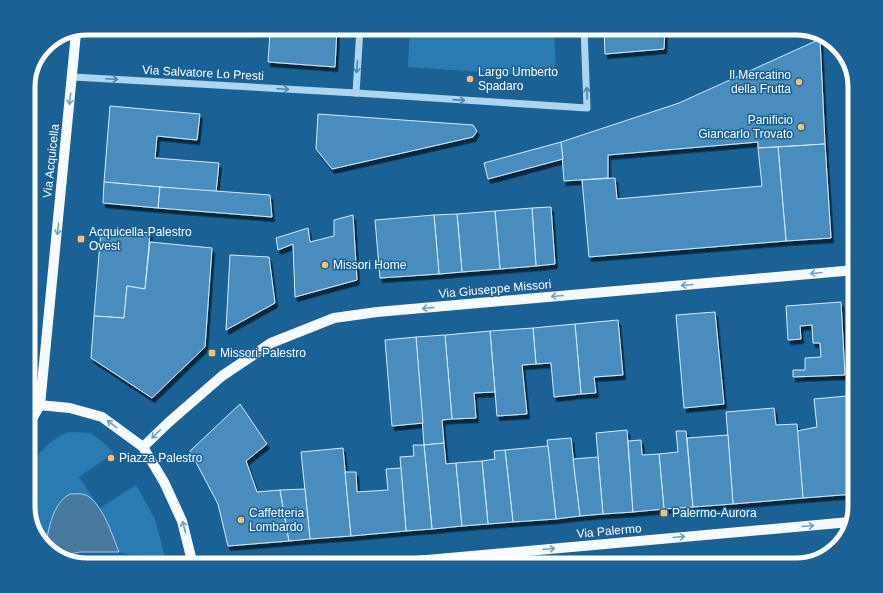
<svg xmlns="http://www.w3.org/2000/svg" width="883" height="593" viewBox="0 0 883 593" font-family="Helvetica,sans-serif">
	<defs>
		<filter id="shadow"><feDropShadow dx="2.5" dy="4.5" stdDeviation="0" flood-color="#0009"/></filter>
	</defs>
	<rect width="100%" height="100%" fill="#1a6196"/>
	<g fill="#2a7bb2">
		<polygon points="410,28 554,28 556,77 408,67"/>
		<path d="M68,432l23,1 13,10 10,10 -35,24 21,31 36,-23 19,34 11,42 -14,1 -33,-10 -19,-43 -9,-10 -38,17 -7,30c-3,-3 -8,-7 -10,-11 -6,-11 -12,-53 -7,-64 8,-18 21,-31 39,-39z"/>
	</g>
	<path fill="#48799e" stroke="#a1d2f2" d="M70,494c5,0 11,-1 16,1 17,9 26,40 33,57h-39l-22,4 -4,-1 -8,-9c2,-17 7,-43 24,-52z"/>
	<g fill="#488dbe" stroke="#d4ebfb" filter="url(#shadow)">
		<polygon points="200,28 337,28 335,67 268,62 270,33"/>
		<polygon points="604,28 665,28 664,49 605,54"/>
		<polygon points="820,39 825,144 758,148 758,142 608,155 608,178 564,181 561,142 679,103"/>
		<polygon points="30,80 32,80 28,101 28,84"/>
		<polygon points="110,106 200,114 197,140 157,136 155,158 219,163 216,192 104,182"/>
		<polygon points="318,114 473,125 477,131 473,137 332,169 316,149"/>
		<polygon points="561,142 563,159 488,179 484,163"/>
		<polygon points="825,144 831,238 786,241 778,147"/>
		<polygon points="778,147 786,241 589,257 582,180 615,178 617,199 762,186 758,148"/>
		<polygon points="104,182 160,187 158,208 103,203"/>
		<polygon points="160,187 270,195 272,217 158,208"/>
		<polygon points="551,207 555,264 536,266 532,208"/>
		<polygon points="532,208 536,266 500,269 495,211"/>
		<polygon points="495,211 500,269 462,272 457,214"/>
		<polygon points="457,214 462,272 439,274 434,215"/>
		<polygon points="353,215 357,280 295,297 293,244 278,250 276,238 308,228 310,242 334,236 334,220"/>
		<polygon points="434,215 439,274 380,278 375,220"/>
		<polygon points="101,230 150,233 145,289 127,286 124,318 94,316"/>
		<polygon points="150,242 212,248 205,347 152,398 91,358 94,316 124,318 127,286 145,289"/>
		<polygon points="230,255 269,257 275,303 226,330"/>
		<polygon points="841,302 845,375 793,377 793,370 805,370 805,358 821,357 820,343 813,343 812,325 800,326 801,339 788,340 786,306"/>
		<polygon points="715,312 724,404 684,408 676,315"/>
		<polygon points="618,320 623,375 594,377 596,393 581,394 575,324"/>
		<polygon points="575,324 581,394 554,397 551,363 536,364 533,328"/>
		<polygon points="533,328 536,364 522,365 527,414 497,416 490,331"/>
		<polygon points="490,331 495,392 474,393 476,418 452,419 445,335"/>
		<polygon points="445,335 452,419 442,420 444,443 424,445 416,337"/>
		<polygon points="416,337 423,423 392,426 385,340"/>
		<polygon points="847,396 854,494 803,498 797,431 817,427 814,399"/>
		<polygon points="240,404 267,444 246,461 257,492 280,490 289,541 228,546 218,504 190,451"/>
		<polygon points="774,408 776,425 797,424 803,498 733,504 726,412"/>
		<polygon points="627,430 633,512 603,514 596,433"/>
		<polygon points="676,431 686,431 693,507 664,509 659,454 678,452"/>
		<polygon points="728,435 733,504 693,507 687,438"/>
		<polygon points="571,438 580,516 556,519 547,440"/>
		<polygon points="641,440 642,455 659,454 664,509 633,512 628,441"/>
		<polygon points="444,443 446,464 456,463 462,526 432,529 424,445"/>
		<polygon points="413,445 424,445 432,529 406,531 400,457 414,456"/>
		<polygon points="548,446 556,519 513,522 505,450"/>
		<polygon points="343,448 351,536 310,539 301,452"/>
		<polygon points="505,450 513,522 488,524 482,461 495,459 494,451"/>
		<polygon points="598,457 603,514 580,516 573,459"/>
		<polygon points="482,461 488,524 462,526 456,463"/>
		<polygon points="401,468 406,531 351,536 345,472 356,472 357,492 388,490 386,469"/>
		<polygon points="305,489 310,539 289,541 280,490"/>
		<polygon points="820,557 826,557 806,562 806,558"/>
		<polygon points="806,558 806,562 796,565 763,565 763,562"/>
		<polygon points="763,562 763,565 734,565 749,563"/>
	</g>
	<g fill="none" stroke-linecap="round" stroke-linejoin="round">
		<g stroke="#aed5f0" stroke-width="7">
			<polyline points="360,28 356,93 587,108 584,28"/>
			<polyline points="73,77 356,93"/>
		</g>
		<g stroke="#f6fbff" stroke-width="10">
			<polyline points="28,404 70,408 102,417 143,447 164,482 182,521 193,565"/>
			<polyline points="28,426 40,405 76,33"/>
			<polyline points="143,447 169,422 222,376 271,343 334,318 377,312 855,270"/>
			<polyline points="371,565 850,522"/>
		</g>
	</g>
	<defs><path id="oneway-shaft" d="M-6 0H5M1.5-3L5.5 0L1.5 3" fill="none" stroke-width="1.6" stroke-linecap="round" stroke-linejoin="round"/></defs>
	<g stroke="#4684b1">
		<use href="#oneway-shaft" transform="translate(357 67) rotate(94)"/>
		<use href="#oneway-shaft" transform="translate(112 79) rotate(3)"/>
		<use href="#oneway-shaft" transform="translate(283 89) rotate(3)"/>
		<use href="#oneway-shaft" transform="translate(587 93) rotate(-92)"/>
		<use href="#oneway-shaft" transform="translate(459 100) rotate(4)"/>
	</g>
	<g stroke="#729fc0">
		<use href="#oneway-shaft" transform="translate(70 99) rotate(96)"/>
		<use href="#oneway-shaft" transform="translate(58 229) rotate(96)"/>
		<use href="#oneway-shaft" transform="translate(816 273) rotate(175)"/>
		<use href="#oneway-shaft" transform="translate(687 285) rotate(175)"/>
		<use href="#oneway-shaft" transform="translate(557 296) rotate(175)"/>
		<use href="#oneway-shaft" transform="translate(428 308) rotate(175)"/>
		<use href="#oneway-shaft" transform="translate(112 424) rotate(-143)"/>
		<use href="#oneway-shaft" transform="translate(156 434) rotate(136)"/>
		<use href="#oneway-shaft" transform="translate(808 526) rotate(-5)"/>
		<use href="#oneway-shaft" transform="translate(184 527) rotate(-105)"/>
		<use href="#oneway-shaft" transform="translate(679 537) rotate(-5)"/>
		<use href="#oneway-shaft" transform="translate(549 549) rotate(-5)"/>
	</g>
	<g fill="#ffc06c" stroke="#1a6196" stroke-width="1.5">
		<circle cx="470" cy="79" r="4"/>
		<circle cx="799" cy="82" r="4"/>
		<circle cx="801" cy="127" r="4"/>
		<rect x="77" y="235" width="8" height="8" rx="2"/>
		<circle cx="325" cy="265" r="4"/>
		<rect x="208" y="349" width="8" height="8" rx="2"/>
		<circle cx="111" cy="458" r="4"/>
		<rect x="660" y="509" width="8" height="8" rx="2"/>
		<circle cx="241" cy="520" r="4"/>
	</g>
	<g text-anchor="middle" stroke-width="3" stroke-linejoin="round" paint-order="stroke">
		<g font-size="12" fill="#fff" stroke="#1a6196" text-anchor="start">
			<text x="478" y="76">Largo Umberto<tspan x="478" dy="14">Spadaro</tspan></text>
			<text x="791" y="79" text-anchor="end">Il Mercatino<tspan x="791" dy="14">della Frutta</tspan></text>
			<text x="793" y="124" text-anchor="end">Panificio<tspan x="793" dy="14">Giancarlo Trovato</tspan></text>
			<text x="89" y="236">Acquicella-Palestro<tspan x="89" dy="14">Ovest</tspan></text>
			<text x="333" y="269">Missori Home</text>
			<text x="220" y="357">Missori-Palestro</text>
			<text x="119" y="462">Piazza Palestro</text>
			<text x="249" y="517">Caffetteria<tspan x="249" dy="14">Lombardo</tspan></text>
			<text x="672" y="517">Palermo-Aurora</text>
		</g>
		<g font-size="12" fill="#fff" stroke="#1a6196">
			<text transform="translate(203 73) rotate(3)" y="4">Via Salvatore Lo Presti</text>
			<text transform="translate(51 161) rotate(-84)" y="4">Via Acquicella</text>
			<text transform="translate(495 289) rotate(-5)" y="4">Via Giuseppe Missori</text>
			<text transform="translate(609 531) rotate(-5)" y="4">Via Palermo</text>
		</g>
	</g>
	<path d="M0 0H883V593H0ZM87 35H796A52 52 0 0 1 848 87V506A52 52 0 0 1 796 558H87A52 52 0 0 1 35 506V87A52 52 0 0 1 87 35Z" fill="#1a6196" fill-rule="evenodd"/>
	<path fill="none" stroke="#fff" stroke-width="5" d="M87 35H796A52 52 0 0 1 848 87V506A52 52 0 0 1 796 558H87A52 52 0 0 1 35 506V87A52 52 0 0 1 87 35Z"/>
</svg>
